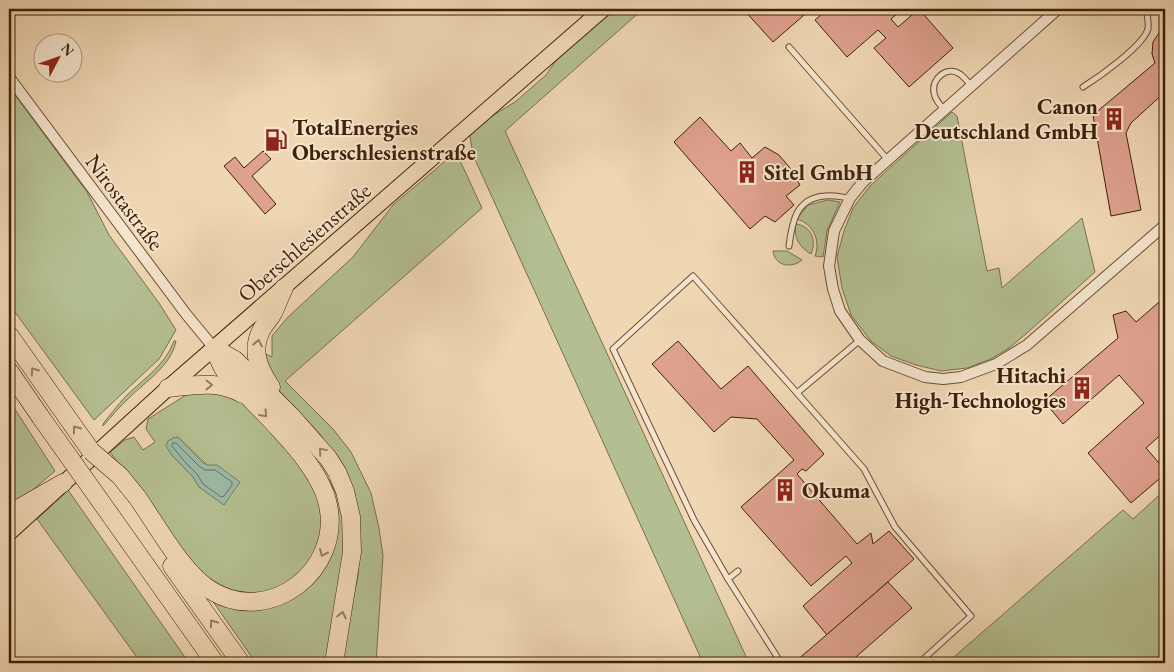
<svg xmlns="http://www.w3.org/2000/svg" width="1174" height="672" viewBox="0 0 1174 672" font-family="'EB Garamond',serif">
	<rect width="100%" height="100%" fill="#f0d7b4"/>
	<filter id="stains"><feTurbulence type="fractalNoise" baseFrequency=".004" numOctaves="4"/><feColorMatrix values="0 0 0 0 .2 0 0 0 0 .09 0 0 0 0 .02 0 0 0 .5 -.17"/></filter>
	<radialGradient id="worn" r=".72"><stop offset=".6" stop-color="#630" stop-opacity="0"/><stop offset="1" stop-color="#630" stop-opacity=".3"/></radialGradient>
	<g fill="#b4bf91" stroke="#7a704c" fill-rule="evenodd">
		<polygon points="613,9 643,9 505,131 749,663 703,663 473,155 470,136 484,121 515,102 546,75 559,56"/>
		<polygon points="9,87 87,192 109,235 159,303 176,330 159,359 94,420 9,304"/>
		<polygon points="952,112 957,116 987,271 999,268 1002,288 1082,218 1095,272 1027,333 1009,348 991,359 967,368 941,371 916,365 891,356 871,341 851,315 842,288 837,257 844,231 853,208 870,186"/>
		<polygon points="456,152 482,208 285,381 333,429 351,452 371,493 379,528 383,556 376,663 342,663 344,641 358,576 359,558 342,466 320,434 271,382 261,352 272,357 272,336 288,317 353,257 393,205"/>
		<path d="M828,200l12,2 -13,29 -4,26 -8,-1c6,-16 -2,-32 -18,-37l11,-14z"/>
		<path d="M796,224c15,2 21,16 15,30 -11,-6 -18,-17 -15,-30z"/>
		<path d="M773,251h14l15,9c-11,9 -27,6 -29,-9z"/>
		<path d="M174,341h2c-5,25 -30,40 -46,56 -10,9 -18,19 -27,29v-2c7,-9 14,-18 22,-27 18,-18 40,-31 49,-56z"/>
		<path d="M202,390c9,2 21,2 30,5 13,4 33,32 43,43 18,20 40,40 46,68 6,31 -10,62 -36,77 -4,3 -9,6 -14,8 -11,3 -30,2 -41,-2 -14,-5 -24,-13 -35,-22l-85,-115 15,-12 9,-3 9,13 12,-8 -9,-13 2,-10 41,-26zM178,437l29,28 -8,22 -6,-10 -22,-23 2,-16z"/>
		<polygon points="9,400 55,471 21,500 9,507"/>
		<path d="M306,448c15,19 30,39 36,63 11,46 -5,106 -12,152h-74l-49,-70 68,8 58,-64z"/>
		<polygon points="68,490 189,663 141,663 37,519"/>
		<polygon points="1165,490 1165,652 1148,663 947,663 1123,510 1133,519"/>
	</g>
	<polygon fill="#9bbaa7" stroke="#767d67" points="178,437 202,462 207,465 217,465 240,482 224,505 199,487 193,477 171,454 166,446 168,441 173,438"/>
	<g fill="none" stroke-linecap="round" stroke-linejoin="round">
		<polygon stroke="#6d6e57" stroke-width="1" points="173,443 176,443 199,466 205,470 215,470 232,482 232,485 224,496 221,497 203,484 197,474 185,462 172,446"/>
	</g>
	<g fill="#dea18e" stroke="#3f2107">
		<polygon points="743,9 811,9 773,42"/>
		<polygon points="828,9 894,9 898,13 891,19 898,27 919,9 953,48 909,87 874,48 886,38 878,30 847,57 815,20"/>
		<polygon points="1165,24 1165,92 1131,123 1126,133 1141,210 1111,216 1093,115 1155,63 1152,54 1153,42"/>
		<polygon points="700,117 731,151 740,143 752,158 765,147 779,155 790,168 800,185 786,196 794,205 775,222 765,216 750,229 674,142"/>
		<polygon points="263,151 271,159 252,176 276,204 265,214 224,166 235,157 244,168"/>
		<polygon points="1165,297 1165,431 1146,448 1165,470 1165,474 1131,503 1088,453 1144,403 1119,375 1063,424 1044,401 1118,338 1113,315 1126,311 1136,322"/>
		<polygon points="678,341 721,389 748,366 824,454 806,471 802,469 797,474 857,544 871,533 873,544 889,531 914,559 827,635 803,606 852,563 846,556 811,586 741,507 794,460 757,419 731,417 714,432 652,364"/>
		<polygon points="888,582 912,608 849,663 799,663 796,661"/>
	</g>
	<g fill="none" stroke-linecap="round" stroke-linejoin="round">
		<defs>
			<g id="service">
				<polyline points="789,47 888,160"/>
				<path d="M1083,87c16,-10 60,-41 65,-58 1,-7 -1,-14 -2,-20"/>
				<path d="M945,110c-5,-5 -10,-10 -11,-17 -3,-14 13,-28 26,-19 4,3 8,8 11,12"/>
				<path d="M789,246c3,-24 7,-48 36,-50 8,-1 16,1 24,2"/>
				<polyline points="797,393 864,469 895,527 971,616 919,663"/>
				<polyline points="738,571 728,579 694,520 613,349 693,276 797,393 860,340"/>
				<polyline points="728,579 781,663"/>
			</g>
			<g id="minor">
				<polyline points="1058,9 863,182 850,198 834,231 829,266 833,289 840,311 860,340 883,361 925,377 943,379 961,377 996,364 1027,345 1165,225"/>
				<polyline points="9,77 186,314 214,348"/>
			</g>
			<polyline id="primary" points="9,533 168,388 603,9"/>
			<g id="motorway">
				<polyline points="9,335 91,451"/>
				<polyline points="214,348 235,360 291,416 328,458 337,472 345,491 351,517 352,552 334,663"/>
				<polyline points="9,371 42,419"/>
				<path d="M271,387c-12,-18 -21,-36 -9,-58 3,-6 8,-10 11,-16 4,-8 7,-17 11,-25"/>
				<path d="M168,388c28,-3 49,-8 75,6"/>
				<path d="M137,497c20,28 45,76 75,94 58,35 130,-21 116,-86 -8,-40 -57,-84 -85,-114 -6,-7 -15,-14 -20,-23 -3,-6 -6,-13 -9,-20"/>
				<polyline points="9,514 63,483"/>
				<polyline points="111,516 215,663"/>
				<polyline points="172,566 241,663"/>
			</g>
		</defs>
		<use href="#service" stroke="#6b4e32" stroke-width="7"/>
		<use href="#minor" stroke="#6b4e32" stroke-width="12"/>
		<use href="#primary" stroke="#3f2107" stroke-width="17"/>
		<use href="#motorway" stroke="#3f2107" stroke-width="19"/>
		<use href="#service" stroke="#f5e5ce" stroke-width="5"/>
		<use href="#minor" stroke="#f5e5ce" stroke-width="10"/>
		<use href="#primary" stroke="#f0d7b4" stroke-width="15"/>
		<use href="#motorway" stroke="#f0d7b4" stroke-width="18"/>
		<defs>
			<g id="motorway-bridge">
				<polyline points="42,419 111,516"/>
				<polyline points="91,451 120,476 137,497"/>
			</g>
		</defs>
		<use href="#motorway-bridge" stroke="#3f2107" stroke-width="19" stroke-linecap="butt"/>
		<use href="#motorway-bridge" stroke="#f0d7b4" stroke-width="18"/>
	</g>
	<defs><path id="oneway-chevron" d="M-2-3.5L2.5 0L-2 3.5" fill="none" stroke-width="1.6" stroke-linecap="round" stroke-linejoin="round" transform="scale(1.25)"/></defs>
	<g stroke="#987c5e">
		<use href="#oneway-chevron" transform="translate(258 343) rotate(-78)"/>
		<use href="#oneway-chevron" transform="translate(34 371) rotate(-125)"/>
		<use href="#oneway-chevron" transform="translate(209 385) rotate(1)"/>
		<use href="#oneway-chevron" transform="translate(264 414) rotate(48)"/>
		<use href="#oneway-chevron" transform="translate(76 429) rotate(-125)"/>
		<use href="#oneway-chevron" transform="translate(322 451) rotate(-130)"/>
		<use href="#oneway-chevron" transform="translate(323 553) rotate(114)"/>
		<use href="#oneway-chevron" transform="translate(342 615) rotate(-78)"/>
		<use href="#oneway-chevron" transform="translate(213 623) rotate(-125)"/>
	</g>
	<defs>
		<symbol id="building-bare" viewBox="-9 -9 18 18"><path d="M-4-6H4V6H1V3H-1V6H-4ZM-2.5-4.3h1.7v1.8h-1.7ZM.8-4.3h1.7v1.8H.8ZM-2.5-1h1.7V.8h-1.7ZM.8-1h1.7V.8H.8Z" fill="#8f2418" stroke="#f5e5ce" stroke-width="2.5" paint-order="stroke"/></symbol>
		<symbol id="fuel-bare" viewBox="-9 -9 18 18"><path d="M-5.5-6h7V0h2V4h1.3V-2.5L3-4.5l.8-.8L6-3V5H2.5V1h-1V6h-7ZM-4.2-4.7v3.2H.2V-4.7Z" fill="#8f2418" stroke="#f5e5ce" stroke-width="2.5" paint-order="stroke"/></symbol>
	</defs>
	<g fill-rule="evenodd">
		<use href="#building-bare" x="1098" y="103" width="32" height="32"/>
		<use href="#fuel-bare" x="260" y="124" width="32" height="32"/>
		<use href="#building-bare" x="731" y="156" width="32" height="32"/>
		<use href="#building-bare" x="1066" y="372" width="32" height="32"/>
		<use href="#building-bare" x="769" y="474" width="32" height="32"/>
	</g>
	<g text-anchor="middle" stroke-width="4" stroke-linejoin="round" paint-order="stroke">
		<g font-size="22" font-weight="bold" fill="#3f2107" stroke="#f5e5ce" text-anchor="start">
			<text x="1098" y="114" text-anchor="end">Canon<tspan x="1098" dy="25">Deutschland GmbH</tspan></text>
			<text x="292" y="135">TotalEnergies<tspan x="292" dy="25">Oberschlesienstraße</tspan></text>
			<text x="764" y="180">Sitel GmbH</text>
			<text x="1066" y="383" text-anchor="end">Hitachi<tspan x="1066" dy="25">High-Technologies</tspan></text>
			<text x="802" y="498">Okuma</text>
		</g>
		<g font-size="22" fill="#3f2107" stroke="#f5e5ce">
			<text transform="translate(125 202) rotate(53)" y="8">Nirostastraße</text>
			<text transform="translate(304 242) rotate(-41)" y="8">Oberschlesienstraße</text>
		</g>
	</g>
	<rect width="1174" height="672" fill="none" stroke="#f0d7b4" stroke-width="30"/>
	<rect x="10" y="10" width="1154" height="652" fill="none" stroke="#3f2107" stroke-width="2.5"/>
	<rect x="15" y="15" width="1144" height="642" fill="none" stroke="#3f2107"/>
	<g transform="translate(58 58) rotate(49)"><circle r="24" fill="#f5e5ce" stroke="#ac977e"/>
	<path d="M0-4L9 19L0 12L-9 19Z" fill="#8f2418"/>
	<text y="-8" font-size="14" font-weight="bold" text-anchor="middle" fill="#3f2107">N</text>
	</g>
	<rect width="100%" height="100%" filter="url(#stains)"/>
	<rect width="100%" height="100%" fill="url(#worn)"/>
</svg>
